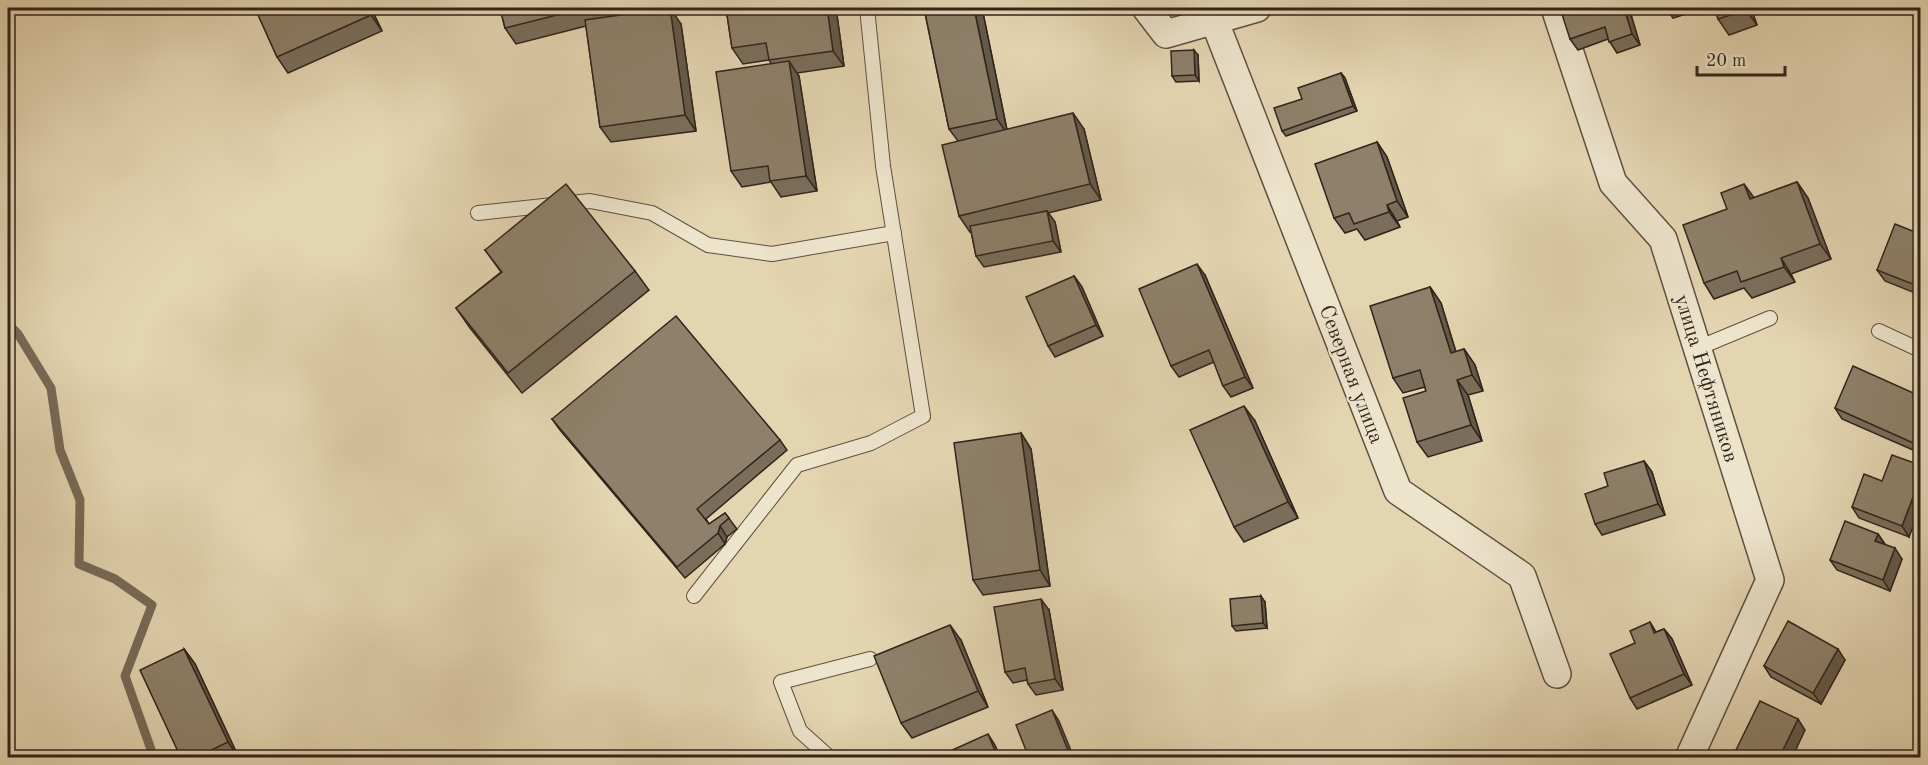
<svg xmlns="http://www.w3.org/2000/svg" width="1928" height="765" viewBox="0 0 1928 765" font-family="'Old Standard TT',serif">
	<rect width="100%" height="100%" fill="#e4d5b1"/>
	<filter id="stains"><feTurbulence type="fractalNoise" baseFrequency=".00333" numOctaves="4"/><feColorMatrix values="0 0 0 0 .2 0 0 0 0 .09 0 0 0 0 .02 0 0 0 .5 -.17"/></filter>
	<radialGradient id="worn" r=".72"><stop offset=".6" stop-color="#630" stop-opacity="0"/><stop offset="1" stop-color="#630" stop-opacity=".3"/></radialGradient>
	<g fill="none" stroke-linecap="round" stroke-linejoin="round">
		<polyline stroke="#786a58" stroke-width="9" points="8,324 18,334 51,388 60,450 80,500 79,564 115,579 152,605 125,676 154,758"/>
		<defs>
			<g id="lane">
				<polyline points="478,213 590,201 652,213 708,245 772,254 894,233"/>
				<polyline points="1879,331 1920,350"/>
				<polyline points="1698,348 1770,318"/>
				<polyline points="694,596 797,465 871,443 923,416 883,166 867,8"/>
				<polyline points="830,758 800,731 781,682 870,659"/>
			</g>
			<g id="street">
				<polyline points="1146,8 1166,34 1257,8"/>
				<polyline points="1555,8 1613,183 1663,239 1770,580 1689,758"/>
				<polyline points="1214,20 1398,491 1522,576 1557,674"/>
			</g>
		</defs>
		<use href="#lane" stroke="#5e5042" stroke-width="16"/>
		<use href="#street" stroke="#5e5042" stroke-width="30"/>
		<use href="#lane" stroke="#ede4cc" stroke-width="14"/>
		<use href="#street" stroke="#ede4cc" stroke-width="27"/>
	</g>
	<g fill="#7a6e5b" stroke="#31241d" stroke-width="1.5">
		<polygon points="255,8 371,8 382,31 288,73 277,57"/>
		<polygon points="500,8 617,8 619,15 681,24 696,131 611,142 600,127 586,26 516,44 505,28"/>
		<polygon points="726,8 836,8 844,66 797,73 799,76 817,191 781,197 771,182 742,187 731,171 771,63 769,60 743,64 732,48"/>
		<polygon points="924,8 982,8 1007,130 1084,129 1101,200 1048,213 1055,222 1061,252 984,267 976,256 971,231 970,232 959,216 958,141 949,129"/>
		<polygon points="1629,8 1640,45 1617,53 1608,39 1578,50 1570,39"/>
		<polygon points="1666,8 1705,8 1673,18"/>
		<polygon points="1715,8 1751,8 1757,25 1729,35 1718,19"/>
		<polygon points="1198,55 1199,81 1176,82 1172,76"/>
		<polygon points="1341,73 1345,78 1357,111 1286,136 1282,131 1302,99"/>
		<polygon points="1377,142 1387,157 1408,217 1397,221 1400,227 1365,240 1357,229 1345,233 1334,218"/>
		<polygon points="1797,182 1808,198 1831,259 1791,274 1795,282 1752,298 1744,288 1714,299 1704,283 1727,209 1754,198"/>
		<polygon points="1920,234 1920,295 1885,281 1877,270"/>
		<polygon points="485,250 635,271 649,290 522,393 470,328 456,308 501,272"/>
		<polygon points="1205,275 1253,388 1231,397 1223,386 1214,362 1179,377 1171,366"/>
		<polygon points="1074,276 1082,287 1103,336 1055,357 1048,346"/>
		<polygon points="1430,287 1441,303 1456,352 1464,349 1475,365 1483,391 1468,395 1482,441 1428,457 1417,442 1426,391 1425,387 1403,393 1393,378"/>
		<polygon points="1920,396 1920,453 1842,419 1835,408"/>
		<polygon points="552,419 780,440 787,450 706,519 709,524 725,513 737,529 727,537 725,544 685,578 560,430"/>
		<polygon points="1255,421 1298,518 1244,542 1234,527"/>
		<polygon points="1021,433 1031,449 1050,586 983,595 973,580"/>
		<polygon points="1644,461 1652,472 1665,515 1602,535 1595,524 1608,486"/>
		<polygon points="1882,481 1909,537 1859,518 1852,507"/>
		<polygon points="1878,534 1885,544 1902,559 1890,591 1837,570 1830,560"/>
		<polygon points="1265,602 1267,628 1236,631 1232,626"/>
		<polygon points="1049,610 1063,690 1036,695 1028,684 1027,680 1013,683 1005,672"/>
		<polygon points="1650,622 1656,632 1664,629 1672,639 1692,685 1637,709 1630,698 1635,643"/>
		<polygon points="961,640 988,707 912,738 901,723"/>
		<polygon points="184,649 195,664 239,758 181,758"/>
		<polygon points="1845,660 1821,704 1771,677 1764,666"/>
	</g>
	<g fill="#635a4a" stroke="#31241d" stroke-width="1.5">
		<polygon points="368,8 371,8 382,31 371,15"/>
		<polygon points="613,8 617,8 620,17"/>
		<polygon points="670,8 681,24 696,131 685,115"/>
		<polygon points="827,8 836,8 844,66 833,51"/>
		<polygon points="974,8 982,8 1008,135 997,119"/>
		<polygon points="1624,8 1629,8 1640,45 1632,34"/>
		<polygon points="1745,8 1751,8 1757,25 1746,10"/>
		<polygon points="1194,50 1198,55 1199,81 1195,75"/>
		<polygon points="789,61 799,76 817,191 806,176"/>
		<polygon points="1341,73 1345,78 1357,111 1353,106"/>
		<polygon points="1073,113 1084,129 1101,200 1090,184"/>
		<polygon points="1377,142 1387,157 1408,217 1397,201"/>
		<polygon points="1797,182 1808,198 1831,259 1820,244"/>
		<polygon points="1744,184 1755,199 1750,199"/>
		<polygon points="1387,205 1397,221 1400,227 1389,212"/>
		<polygon points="1047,211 1055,222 1061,252 1053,241"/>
		<polygon points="1781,258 1791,274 1795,282 1784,267"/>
		<polygon points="1197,264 1205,275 1253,388 1245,377"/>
		<polygon points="1074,276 1082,287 1103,336 1096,325"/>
		<polygon points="1430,287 1441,303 1461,369 1451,353"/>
		<polygon points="1464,349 1475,365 1483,391 1472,375"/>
		<polygon points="1457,380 1468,395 1482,441 1471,425"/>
		<polygon points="1244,406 1255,421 1298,518 1288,502"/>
		<polygon points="1021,433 1031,449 1050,586 1040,570"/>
		<polygon points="1644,461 1652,472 1665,515 1658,504"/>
		<polygon points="1920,479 1920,509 1909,537 1902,526"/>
		<polygon points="720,526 727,537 725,544 718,533"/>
		<polygon points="1878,534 1885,545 1875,541"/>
		<polygon points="1895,548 1902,559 1890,591 1883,580"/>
		<polygon points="1261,596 1265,602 1267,628 1263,623"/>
		<polygon points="1041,599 1049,610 1063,690 1055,679"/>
		<polygon points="950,625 961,640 988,707 978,691"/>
		<polygon points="1664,629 1672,639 1692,685 1684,674"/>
		<polygon points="184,649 195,664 239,758 228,742"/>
		<polygon points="1838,649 1845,660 1821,704 1813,693"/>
		<polygon points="1052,710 1059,721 1074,758 1071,758"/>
		<polygon points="1798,719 1805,730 1792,758 1779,758"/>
		<polygon points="988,734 995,745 1001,758 998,758"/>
	</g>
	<g fill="#8e806a" stroke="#31241d" stroke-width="1.5">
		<polygon points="255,8 368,8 371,15 277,57"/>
		<polygon points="500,8 585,8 505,28"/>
		<polygon points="670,8 685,115 600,127 585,20"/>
		<polygon points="726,8 827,8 833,51 769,60 766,43 732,48"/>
		<polygon points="924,8 974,8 997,119 949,129"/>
		<polygon points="1560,8 1624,8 1632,34 1609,42 1605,27 1570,39"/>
		<polygon points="1715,8 1745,8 1746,10 1718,19"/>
		<polygon points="1194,50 1195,75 1172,76 1171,51"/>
		<polygon points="789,61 806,176 770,181 768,166 731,171 716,72"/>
		<polygon points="1341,73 1353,106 1282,131 1274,108 1302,99 1298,88"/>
		<polygon points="1073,113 1090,184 959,216 942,145"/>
		<polygon points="1377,142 1397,201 1387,205 1389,212 1354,224 1349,213 1334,218 1315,164"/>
		<polygon points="1797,182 1820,244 1781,258 1784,267 1741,282 1737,271 1704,283 1683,225 1727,209 1721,193 1744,184 1750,199"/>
		<polygon points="566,184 635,271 508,373 456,308 502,272 485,250"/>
		<polygon points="1047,211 1053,241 976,256 970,226"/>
		<polygon points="1895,224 1920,234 1920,287 1877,270"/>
		<polygon points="1197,264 1245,377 1223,386 1209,350 1171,366 1139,289"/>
		<polygon points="1074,276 1096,325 1048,346 1026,297"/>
		<polygon points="1430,287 1451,353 1464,349 1472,375 1457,380 1471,425 1417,442 1403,398 1426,391 1420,370 1393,378 1370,306"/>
		<polygon points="676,316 780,440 697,509 709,524 725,513 729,518 720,526 718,533 677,567 552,419"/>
		<polygon points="1853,366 1920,396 1920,446 1835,408"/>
		<polygon points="1244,406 1288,502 1234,527 1190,430"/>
		<polygon points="1021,433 1040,570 973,580 954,443"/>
		<polygon points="1892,455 1920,465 1920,479 1902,526 1852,507 1864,474 1882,481"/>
		<polygon points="1644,461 1658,504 1595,524 1585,494 1608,486 1604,473"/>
		<polygon points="1845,521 1878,534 1875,541 1895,548 1883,580 1830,560"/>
		<polygon points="1261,596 1263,623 1232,626 1230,599"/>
		<polygon points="1041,599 1055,679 1028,684 1025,668 1005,672 994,607"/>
		<polygon points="1788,621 1838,649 1813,693 1764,666"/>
		<polygon points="1650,622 1654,633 1664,629 1684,674 1630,698 1610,654 1635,643 1630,631"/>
		<polygon points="950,625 978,691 901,723 874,656"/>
		<polygon points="184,649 228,742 195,758 181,758 140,670"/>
		<polygon points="1760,701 1798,719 1779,758 1732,758"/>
		<polygon points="1052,710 1071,758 1029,758 1016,725"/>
		<polygon points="988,734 998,758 950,758 948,752"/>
		<polygon points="62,753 65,758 52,758"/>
	</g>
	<g text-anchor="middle" stroke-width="4.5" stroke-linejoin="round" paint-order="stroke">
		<g font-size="21" fill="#31241d" stroke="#ede4cc">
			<text transform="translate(1352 374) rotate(69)" y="7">Северная улица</text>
			<text transform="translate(1707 378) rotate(73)" y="7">улица Нефтяников</text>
		</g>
	</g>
	<rect width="1928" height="765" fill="none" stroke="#e4d5b1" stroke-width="30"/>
	<rect x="9" y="9" width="1910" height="747" fill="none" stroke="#31241d" stroke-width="3"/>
	<rect x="15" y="15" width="1898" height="735" fill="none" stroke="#31241d" stroke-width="1.5"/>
	<path d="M1697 66v9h88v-9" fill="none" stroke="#31241d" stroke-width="3"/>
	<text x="1706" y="66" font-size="18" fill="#31241d" stroke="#ede4cc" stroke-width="4.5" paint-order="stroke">20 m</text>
	<rect width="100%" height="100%" filter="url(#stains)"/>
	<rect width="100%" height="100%" fill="url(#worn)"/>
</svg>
